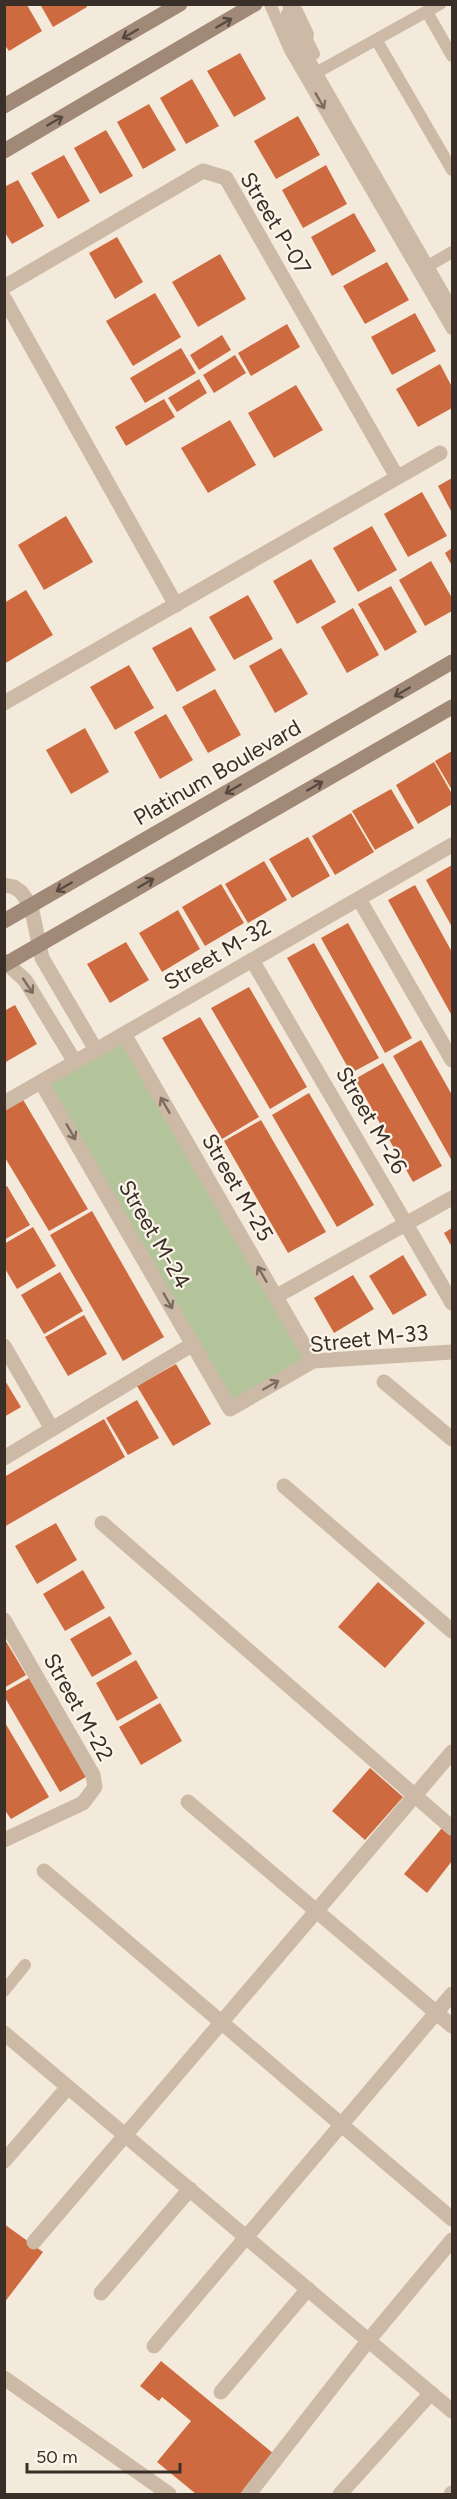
<svg xmlns="http://www.w3.org/2000/svg" width="457" height="2499" viewBox="0 0 457 2499" font-family="Figtree,sans-serif">
	<rect width="100%" height="100%" fill="#f4eadc"/>
	<polygon fill="#b4c49a" points="124,1034 313,1361 230,1409 41,1082"/>
	<g fill="#ce6a3f">
		<polygon points="40,4 86,4 87,7 53,27"/>
		<polygon points="4,5 27,5 42,31 9,51 4,44"/>
		<polygon points="240,53 266,99 234,117 207,71"/>
		<polygon points="192,79 219,126 186,144 160,98"/>
		<polygon points="149,104 176,150 143,169 117,122"/>
		<polygon points="298,116 320,155 276,179 254,141"/>
		<polygon points="106,130 133,176 100,194 74,148"/>
		<polygon points="64,155 90,201 58,219 31,173"/>
		<polygon points="326,165 347,204 303,228 282,190"/>
		<polygon points="18,180 44,226 12,244 4,231 4,187"/>
		<polygon points="354,213 376,251 332,276 311,237"/>
		<polygon points="117,237 143,282 115,299 89,253"/>
		<polygon points="220,254 246,299 198,327 172,282"/>
		<polygon points="387,262 409,300 365,324 343,286"/>
		<polygon points="155,293 181,337 133,366 106,321"/>
		<polygon points="415,313 436,351 392,375 371,337"/>
		<polygon points="287,324 300,347 251,376 238,353"/>
		<polygon points="222,335 231,350 199,370 190,355"/>
		<polygon points="181,348 196,373 145,403 130,378"/>
		<polygon points="235,355 246,373 214,393 203,375"/>
		<polygon points="440,364 452,387 452,408 418,427 396,389"/>
		<polygon points="199,379 207,393 177,412 168,398"/>
		<polygon points="296,385 323,430 274,458 248,413"/>
		<polygon points="164,399 175,417 126,446 115,427"/>
		<polygon points="230,420 256,465 208,493 181,448"/>
		<polygon points="452,478 452,513 438,486"/>
		<polygon points="422,492 447,536 408,557 384,514"/>
		<polygon points="66,516 93,562 44,590 18,545"/>
		<polygon points="372,526 397,570 358,592 333,548"/>
		<polygon points="452,548 452,566 445,553"/>
		<polygon points="311,559 336,602 297,624 273,581"/>
		<polygon points="431,561 452,598 452,611 425,626 399,580"/>
		<polygon points="391,586 417,632 385,651 358,604"/>
		<polygon points="26,590 53,635 4,664 4,603"/>
		<polygon points="248,595 273,639 234,660 209,617"/>
		<polygon points="353,608 379,655 347,673 321,627"/>
		<polygon points="191,627 216,670 177,692 152,648"/>
		<polygon points="281,648 308,694 275,713 249,666"/>
		<polygon points="129,665 154,708 115,730 90,687"/>
		<polygon points="215,689 241,735 208,753 182,707"/>
		<polygon points="166,714 193,760 160,779 134,732"/>
		<polygon points="85,728 109,772 71,794 46,750"/>
		<polygon points="452,751 452,790 435,761"/>
		<polygon points="434,762 452,794 452,804 418,824 396,785"/>
		<polygon points="391,789 414,828 375,850 352,811"/>
		<polygon points="351,813 374,852 335,875 312,836"/>
		<polygon points="308,837 330,876 292,898 269,859"/>
		<polygon points="264,861 287,900 248,923 225,884"/>
		<polygon points="452,865 452,927 426,880"/>
		<polygon points="221,884 244,923 205,946 182,907"/>
		<polygon points="415,885 452,952 452,1016 388,900"/>
		<polygon points="178,910 200,949 162,972 139,933"/>
		<polygon points="348,923 412,1038 385,1053 321,938"/>
		<polygon points="126,942 149,980 110,1003 87,964"/>
		<polygon points="314,943 379,1058 351,1073 287,958"/>
		<polygon points="249,987 307,1087 270,1109 211,1008"/>
		<polygon points="15,1005 37,1044 4,1063 4,1011"/>
		<polygon points="200,1017 259,1117 222,1139 162,1038"/>
		<polygon points="421,1040 452,1095 452,1161 393,1056"/>
		<polygon points="383,1063 442,1166 413,1182 355,1079"/>
		<polygon points="309,1093 374,1205 337,1227 272,1115"/>
		<polygon points="22,1098 88,1209 49,1231 4,1156 4,1108"/>
		<polygon points="261,1120 326,1232 288,1253 224,1141"/>
		<polygon points="7,1186 30,1225 4,1240 4,1187"/>
		<polygon points="92,1211 164,1337 123,1361 50,1235"/>
		<polygon points="33,1227 56,1266 17,1289 4,1267 4,1244"/>
		<polygon points="452,1228 452,1247 444,1233"/>
		<polygon points="403,1255 427,1295 393,1315 369,1276"/>
		<polygon points="60,1272 83,1311 44,1334 21,1295"/>
		<polygon points="353,1275 374,1309 334,1333 314,1298"/>
		<polygon points="84,1315 107,1354 68,1376 45,1337"/>
		<polygon points="176,1364 211,1424 173,1446 137,1386"/>
		<polygon points="4,1379 21,1407 4,1417"/>
		<polygon points="137,1400 159,1438 128,1455 106,1418"/>
		<polygon points="104,1419 125,1457 4,1527 4,1477"/>
		<polygon points="56,1523 77,1560 37,1584 15,1546"/>
		<polygon points="83,1570 105,1608 65,1631 43,1594"/>
		<polygon points="378,1582 425,1623 385,1668 338,1627"/>
		<polygon points="110,1616 132,1654 92,1677 70,1639"/>
		<polygon points="4,1638 26,1675 4,1688"/>
		<polygon points="136,1660 158,1698 117,1721 96,1683"/>
		<polygon points="29,1678 86,1777 60,1792 4,1696 4,1692"/>
		<polygon points="160,1703 182,1741 141,1765 119,1727"/>
		<polygon points="4,1721 49,1797 11,1819 4,1809"/>
		<polygon points="370,1768 403,1797 365,1840 332,1811"/>
		<polygon points="442,1828 452,1836 452,1861 427,1893 404,1874"/>
		<polygon points="4,2224 43,2252 4,2303"/>
		<polygon points="161,2361 274,2454 240,2494 196,2494 157,2462 191,2421 162,2397 159,2401 140,2386"/>
	</g>
	<g fill="none" stroke-linecap="round" stroke-linejoin="round">
		<g stroke="#cdbaa6" stroke-width="12">
			<polyline points="270,4 290,50 452,329"/>
			<polyline points="288,4 297,11 308,34 307,40 314,54"/>
			<polyline points="290,8 287,14 300,44 452,308"/>
			<polyline points="427,12 452,56"/>
			<polyline points="377,41 452,170"/>
			<polyline points="323,69 440,4"/>
			<polyline points="423,269 452,252"/>
			<polyline points="4,1991 25,1965"/>
		</g>
		<g stroke="#cdbaa6" stroke-width="15">
			<polyline points="4,287 203,171 226,178 397,477"/>
			<polyline points="4,298 176,605"/>
			<polyline points="4,703 440,453"/>
			<polyline points="4,885 14,887 21,892 31,906 42,958 96,1050"/>
			<polyline points="359,899 452,1060"/>
			<polyline points="252,960 452,1303"/>
			<polyline points="4,961 25,980 75,1062"/>
			<polyline points="124,1034 313,1361"/>
			<polyline points="41,1082 230,1409 313,1361 452,1352"/>
			<polyline points="4,1103 452,845"/>
			<polyline points="275,1297 452,1198"/>
			<polyline points="4,1346 52,1429"/>
			<polyline points="384,1382 452,1439"/>
			<polyline points="4,1458 193,1344"/>
			<polyline points="284,1486 452,1631"/>
			<polyline points="102,1523 452,1828"/>
			<polyline points="4,1620 93,1775 95,1787 83,1803 4,1840"/>
			<polyline points="188,1802 452,2026"/>
			<polyline points="44,1871 452,2219"/>
			<polyline points="4,2033 452,2411"/>
			<polyline points="4,2161 68,2087"/>
			<polyline points="34,2242 452,1752"/>
			<polyline points="101,2293 190,2189"/>
			<polyline points="154,2346 452,1994"/>
			<polyline points="4,2378 169,2494"/>
			<polyline points="221,2392 308,2289"/>
			<polyline points="249,2494 368,2341 452,2240"/>
			<polyline points="340,2494 431,2393"/>
			<polyline points="451,2494 452,2493"/>
		</g>
		<g stroke="#a18977" stroke-width="15">
			<polyline points="4,106 180,4"/>
			<polyline points="4,151 255,4"/>
			<polyline points="4,921 452,662"/>
			<polyline points="4,965 452,707"/>
		</g>
	</g>
	<defs><path id="oneway-shaft" d="M-6 0H5M1.5-3L5.5 0L1.5 3" fill="none" stroke-width="1.6" stroke-linecap="round" stroke-linejoin="round" transform="scale(1.5)"/></defs>
	<g stroke="#584940">
		<use href="#oneway-shaft" transform="translate(224 23) rotate(-30)"/>
		<use href="#oneway-shaft" transform="translate(130 34) rotate(150)"/>
		<use href="#oneway-shaft" transform="translate(55 121) rotate(-30)"/>
		<use href="#oneway-shaft" transform="translate(402 692) rotate(150)"/>
		<use href="#oneway-shaft" transform="translate(315 786) rotate(-30)"/>
		<use href="#oneway-shaft" transform="translate(233 789) rotate(150)"/>
		<use href="#oneway-shaft" transform="translate(146 883) rotate(-30)"/>
		<use href="#oneway-shaft" transform="translate(64 887) rotate(150)"/>
	</g>
	<g stroke="#7c6d61">
		<use href="#oneway-shaft" transform="translate(320 101) rotate(60)"/>
		<use href="#oneway-shaft" transform="translate(28 986) rotate(56)"/>
		<use href="#oneway-shaft" transform="translate(165 1105) rotate(-120)"/>
		<use href="#oneway-shaft" transform="translate(71 1132) rotate(60)"/>
		<use href="#oneway-shaft" transform="translate(262 1274) rotate(-120)"/>
		<use href="#oneway-shaft" transform="translate(168 1301) rotate(60)"/>
		<use href="#oneway-shaft" transform="translate(271 1385) rotate(-30)"/>
	</g>
	<g text-anchor="middle" stroke-width="4.5" stroke-linejoin="round" paint-order="stroke">
		<g font-size="22" fill="#392e28" stroke="#fbf4e8">
			<text transform="translate(276 223) rotate(59)" y="8">Street P-07</text>
			<text transform="translate(217 772) rotate(-30)" y="8">Platinum Boulevard</text>
			<text transform="translate(217 954) rotate(-30)" y="8">Street M-32</text>
			<text transform="translate(372 1120) rotate(60)" y="8">Street M-26</text>
			<text transform="translate(238 1187) rotate(60)" y="8">Street M-25</text>
			<text transform="translate(155 1234) rotate(60)" y="8">Street M-24</text>
			<text transform="translate(369 1338) rotate(-6)" y="8">Street M-33</text>
			<text transform="translate(79 1707) rotate(61)" y="8">Street M-22</text>
		</g>
	</g>
	<rect width="457" height="2499" fill="none" stroke="#392e28" stroke-width="12"/>
	<path d="M27 2463v9h153v-9" fill="none" stroke="#392e28" stroke-width="3"/>
	<text x="36" y="2463" font-size="18" fill="#392e28" stroke="#fbf4e8" stroke-width="4.5" paint-order="stroke">50 m</text>
</svg>
